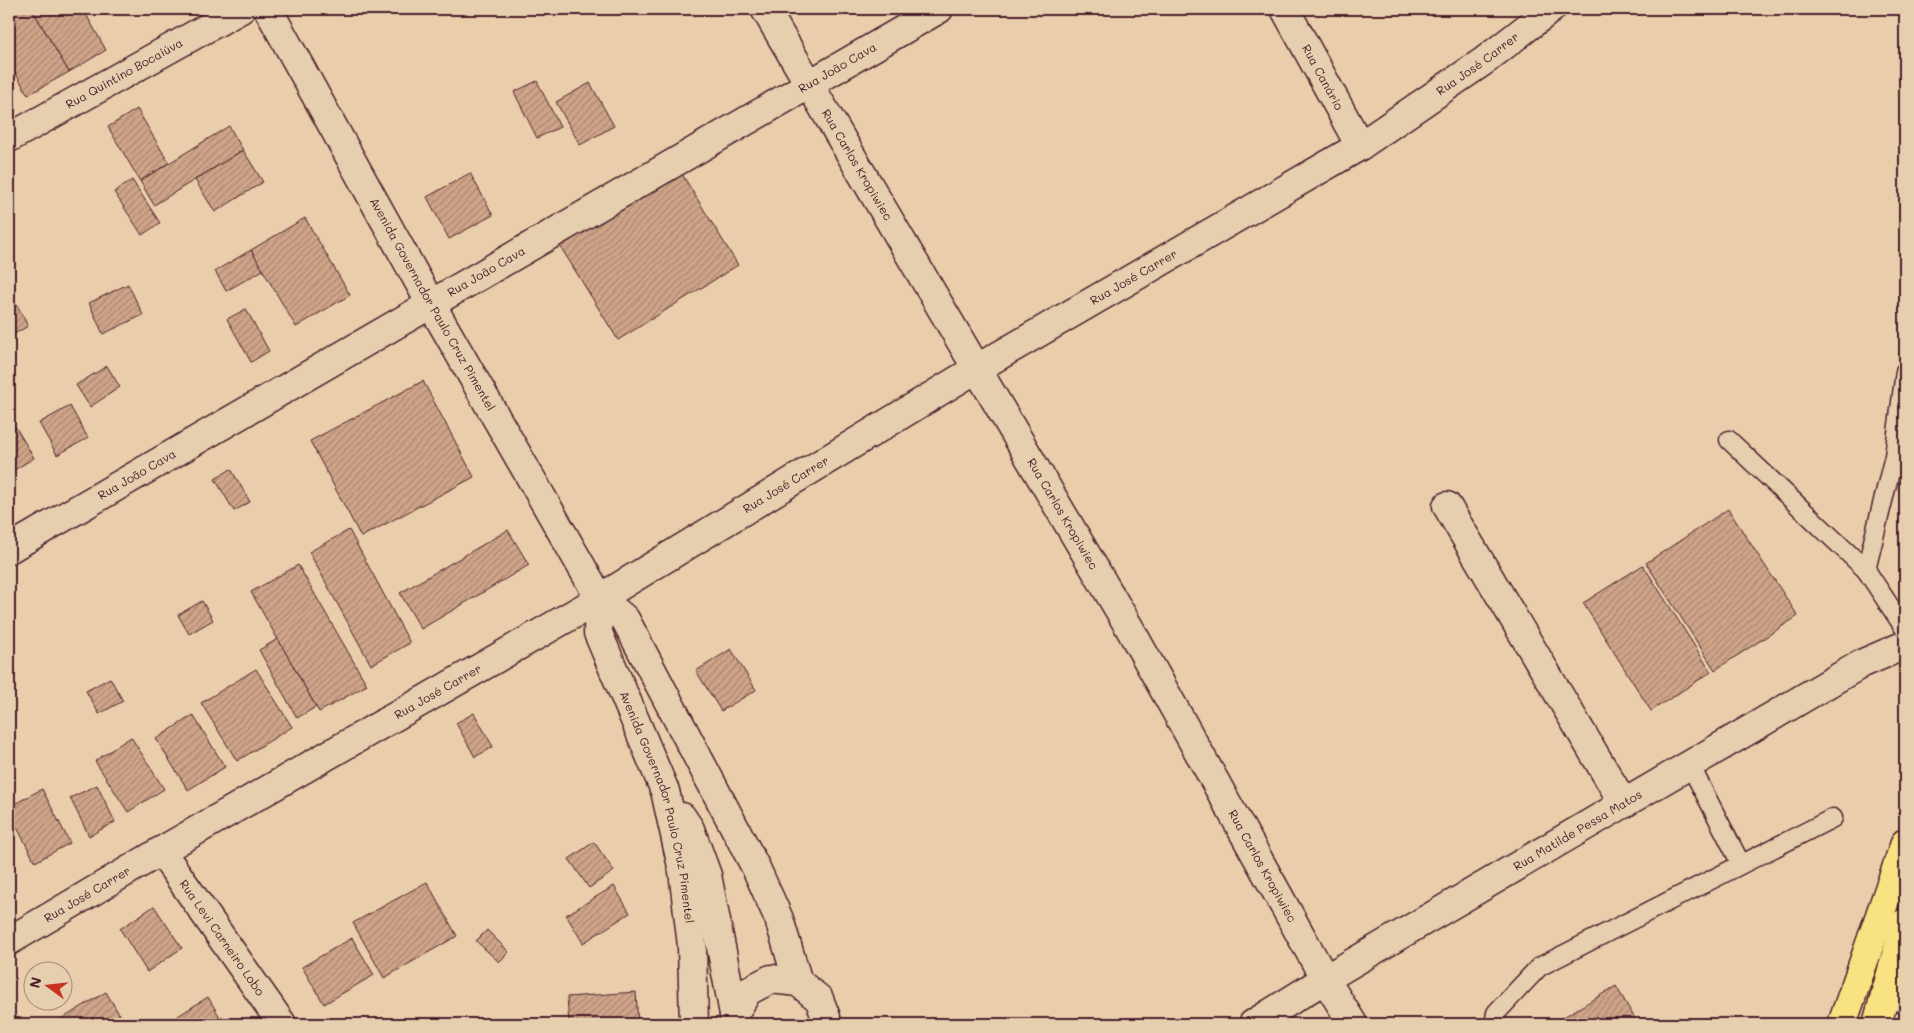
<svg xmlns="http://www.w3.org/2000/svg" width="1914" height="1033" viewBox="0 0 1914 1033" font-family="Mali,sans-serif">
	<defs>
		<pattern id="building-hatch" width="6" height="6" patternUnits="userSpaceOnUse" patternTransform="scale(1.25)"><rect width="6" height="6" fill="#cfa589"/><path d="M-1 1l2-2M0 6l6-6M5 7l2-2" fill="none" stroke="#aa8670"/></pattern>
	</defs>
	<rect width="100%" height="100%" fill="#eaceab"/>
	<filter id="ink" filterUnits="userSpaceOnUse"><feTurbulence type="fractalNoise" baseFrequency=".02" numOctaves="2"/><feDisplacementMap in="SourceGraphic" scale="10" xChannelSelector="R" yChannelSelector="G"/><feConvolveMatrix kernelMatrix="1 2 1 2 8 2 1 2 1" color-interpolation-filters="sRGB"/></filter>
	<g filter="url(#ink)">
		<g fill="url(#building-hatch)" stroke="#4a1f2b">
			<polygon points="9,9 32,9 69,72 28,95 9,62"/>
			<polygon points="32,9 83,9 106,50 69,72"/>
			<polygon points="537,81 560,127 537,138 514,92"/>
			<polygon points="590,83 614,126 580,145 556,102"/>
			<polygon points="137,109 169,163 140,181 108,127"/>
			<polygon points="229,126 243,150 154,205 140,181"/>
			<polygon points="243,150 263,182 215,212 195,180"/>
			<polygon points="680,171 738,265 618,340 560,246"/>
			<polygon points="470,173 493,215 449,239 427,197"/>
			<polygon points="132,180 160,223 142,235 114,192"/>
			<polygon points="305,218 350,295 296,327 251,250"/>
			<polygon points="251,250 263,270 226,291 215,271"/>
			<polygon points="128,284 143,315 103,334 89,303"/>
			<polygon points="17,305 28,326 9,337 9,310"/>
			<polygon points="246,309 269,351 251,362 227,319"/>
			<polygon points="107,366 120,387 90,407 76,385"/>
			<polygon points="423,381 474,477 361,537 310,441"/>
			<polygon points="70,406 88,438 57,455 39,423"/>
			<polygon points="9,416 34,458 9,473"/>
			<polygon points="231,469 250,502 234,511 215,479"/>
			<polygon points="1728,509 1798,616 1715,670 1646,563"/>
			<polygon points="349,530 410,643 371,665 309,552"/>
			<polygon points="508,530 529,565 421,629 400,593"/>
			<polygon points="298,565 367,685 319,712 251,592"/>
			<polygon points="1643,565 1711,672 1651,711 1583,603"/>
			<polygon points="202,601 213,620 189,634 178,615"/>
			<polygon points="278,639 316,707 297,718 259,650"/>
			<polygon points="731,649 756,690 721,711 696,671"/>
			<polygon points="256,669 292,727 237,761 201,703"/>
			<polygon points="110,678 123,701 99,714 86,691"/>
			<polygon points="474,713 493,747 475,757 456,723"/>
			<polygon points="193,715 225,767 188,790 156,739"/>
			<polygon points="131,737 164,789 128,812 95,761"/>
			<polygon points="97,785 115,822 89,836 70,798"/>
			<polygon points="42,789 70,843 35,862 9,812 9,807"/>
			<polygon points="594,842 614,871 589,888 569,859"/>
			<polygon points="427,882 457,936 384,978 353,923"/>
			<polygon points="614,886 630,913 583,943 566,915"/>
			<polygon points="154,906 182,948 147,972 120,929"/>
			<polygon points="487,930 509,952 499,962 476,941"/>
			<polygon points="352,938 374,975 324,1004 302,967"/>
			<polygon points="1616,986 1638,1024 1557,1024 1555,1022"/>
			<polygon points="106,992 125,1024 62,1024 60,1020"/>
			<polygon points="636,992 638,1024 569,1024 567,997"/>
			<polygon points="208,997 224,1024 183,1024 178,1016"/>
		</g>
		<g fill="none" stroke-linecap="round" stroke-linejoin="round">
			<defs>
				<g id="service">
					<polyline points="1729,440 1866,570 1905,629"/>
					<polyline points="1866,570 1894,456 1905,371"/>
					<polyline points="1690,765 1741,864"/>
					<polyline points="1494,1024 1496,1013 1539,967 1833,818"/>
				</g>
				<g id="minor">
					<path id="s1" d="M765,9l364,618 196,352 28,45"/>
					<path id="s2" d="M1285,9l75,137"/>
					<path id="s3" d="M9,138l232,-129"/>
					<polyline points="1447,506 1624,804"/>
					<path id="s4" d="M9,549l930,-540"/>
					<path id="s5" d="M161,851l121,173"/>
					<path id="s6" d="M9,941l152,-90 423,-243 392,-239 384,-223 124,-85 67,-52"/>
					<polyline points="1887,991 1905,999"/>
					<path id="s7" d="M1253,1024l72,-45 538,-316 42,-18"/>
				</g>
				<g id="tertiary">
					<path id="s8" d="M268,9l163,295 168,293 26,22 131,249 23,51 19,63"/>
					<path id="s9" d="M599,597l-1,36 67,158 18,80 9,75 2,78"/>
					<polyline points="682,817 690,829 707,875 734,1014"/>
					<polyline points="734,1023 734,1014 748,991 771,979 798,982 819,999 826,1017 826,1024"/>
				</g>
				<g id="trunk">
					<polyline points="1842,1024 1905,843"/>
					<polyline points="1877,1024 1905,923"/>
				</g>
			</defs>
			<use href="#service" stroke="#4a1f2b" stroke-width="21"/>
			<use href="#minor" stroke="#4a1f2b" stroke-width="31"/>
			<use href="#tertiary" stroke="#4a1f2b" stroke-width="31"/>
			<use href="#trunk" stroke="#4a1f2b" stroke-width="31"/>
			<use href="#service" stroke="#e5cfae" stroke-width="18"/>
			<use href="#minor" stroke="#e5cfae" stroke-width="28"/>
			<use href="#tertiary" stroke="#e5cfae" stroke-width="28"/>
			<use href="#trunk" stroke="#f8e281" stroke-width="28"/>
		</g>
	</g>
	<g text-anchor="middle" stroke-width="4" stroke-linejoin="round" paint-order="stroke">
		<g font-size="12" fill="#4a1f2b" stroke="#e5cfae">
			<text dy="4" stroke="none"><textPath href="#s6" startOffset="1711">Rua José Carrer</textPath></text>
			<text dy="4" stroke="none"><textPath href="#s4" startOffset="958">Rua João Cava</textPath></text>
			<text dy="4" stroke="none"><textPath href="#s3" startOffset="132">Rua Quintino Bocaiúva</textPath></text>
			<text dy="4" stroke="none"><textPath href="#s2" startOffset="78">Rua Canário</textPath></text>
			<text dy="4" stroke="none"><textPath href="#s1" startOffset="181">Rua Carlos Kropiwiec</textPath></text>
			<text dy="4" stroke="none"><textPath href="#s4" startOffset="552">Rua João Cava</textPath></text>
			<text dy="4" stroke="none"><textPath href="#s6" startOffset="1306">Rua José Carrer</textPath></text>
			<text dy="4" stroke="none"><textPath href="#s8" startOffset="338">Avenida Governador Paulo Cruz Pimentel</textPath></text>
			<text dy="4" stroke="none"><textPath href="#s4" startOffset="148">Rua João Cava</textPath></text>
			<text dy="4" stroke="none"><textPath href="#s6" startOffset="901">Rua José Carrer</textPath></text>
			<text dy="4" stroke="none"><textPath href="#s1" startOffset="586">Rua Carlos Kropiwiec</textPath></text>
			<text dy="4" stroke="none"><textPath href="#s6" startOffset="496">Rua José Carrer</textPath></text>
			<text dy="4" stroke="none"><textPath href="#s9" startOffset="221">Avenida Governador Paulo Cruz Pimentel</textPath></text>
			<text dy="4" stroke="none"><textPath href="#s7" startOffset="378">Rua Matilde Pessa Matos</textPath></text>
			<text dy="4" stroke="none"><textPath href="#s1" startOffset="991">Rua Carlos Kropiwiec</textPath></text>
			<text dy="4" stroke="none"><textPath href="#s6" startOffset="91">Rua José Carrer</textPath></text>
			<text dy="4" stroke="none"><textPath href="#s5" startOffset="106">Rua Levi Carneiro Lobo</textPath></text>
		</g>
	</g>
	<rect width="1914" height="1033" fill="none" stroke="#e5cfae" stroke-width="30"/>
	<rect x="15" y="15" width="1884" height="1003" fill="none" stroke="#4a1f2b" stroke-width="2" filter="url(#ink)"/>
	<g transform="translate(48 986) rotate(285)"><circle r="24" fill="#e5cfae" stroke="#a7897a"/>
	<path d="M0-4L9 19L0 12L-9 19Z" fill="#c8321e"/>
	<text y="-8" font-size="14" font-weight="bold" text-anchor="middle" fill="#4a1f2b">N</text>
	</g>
</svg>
